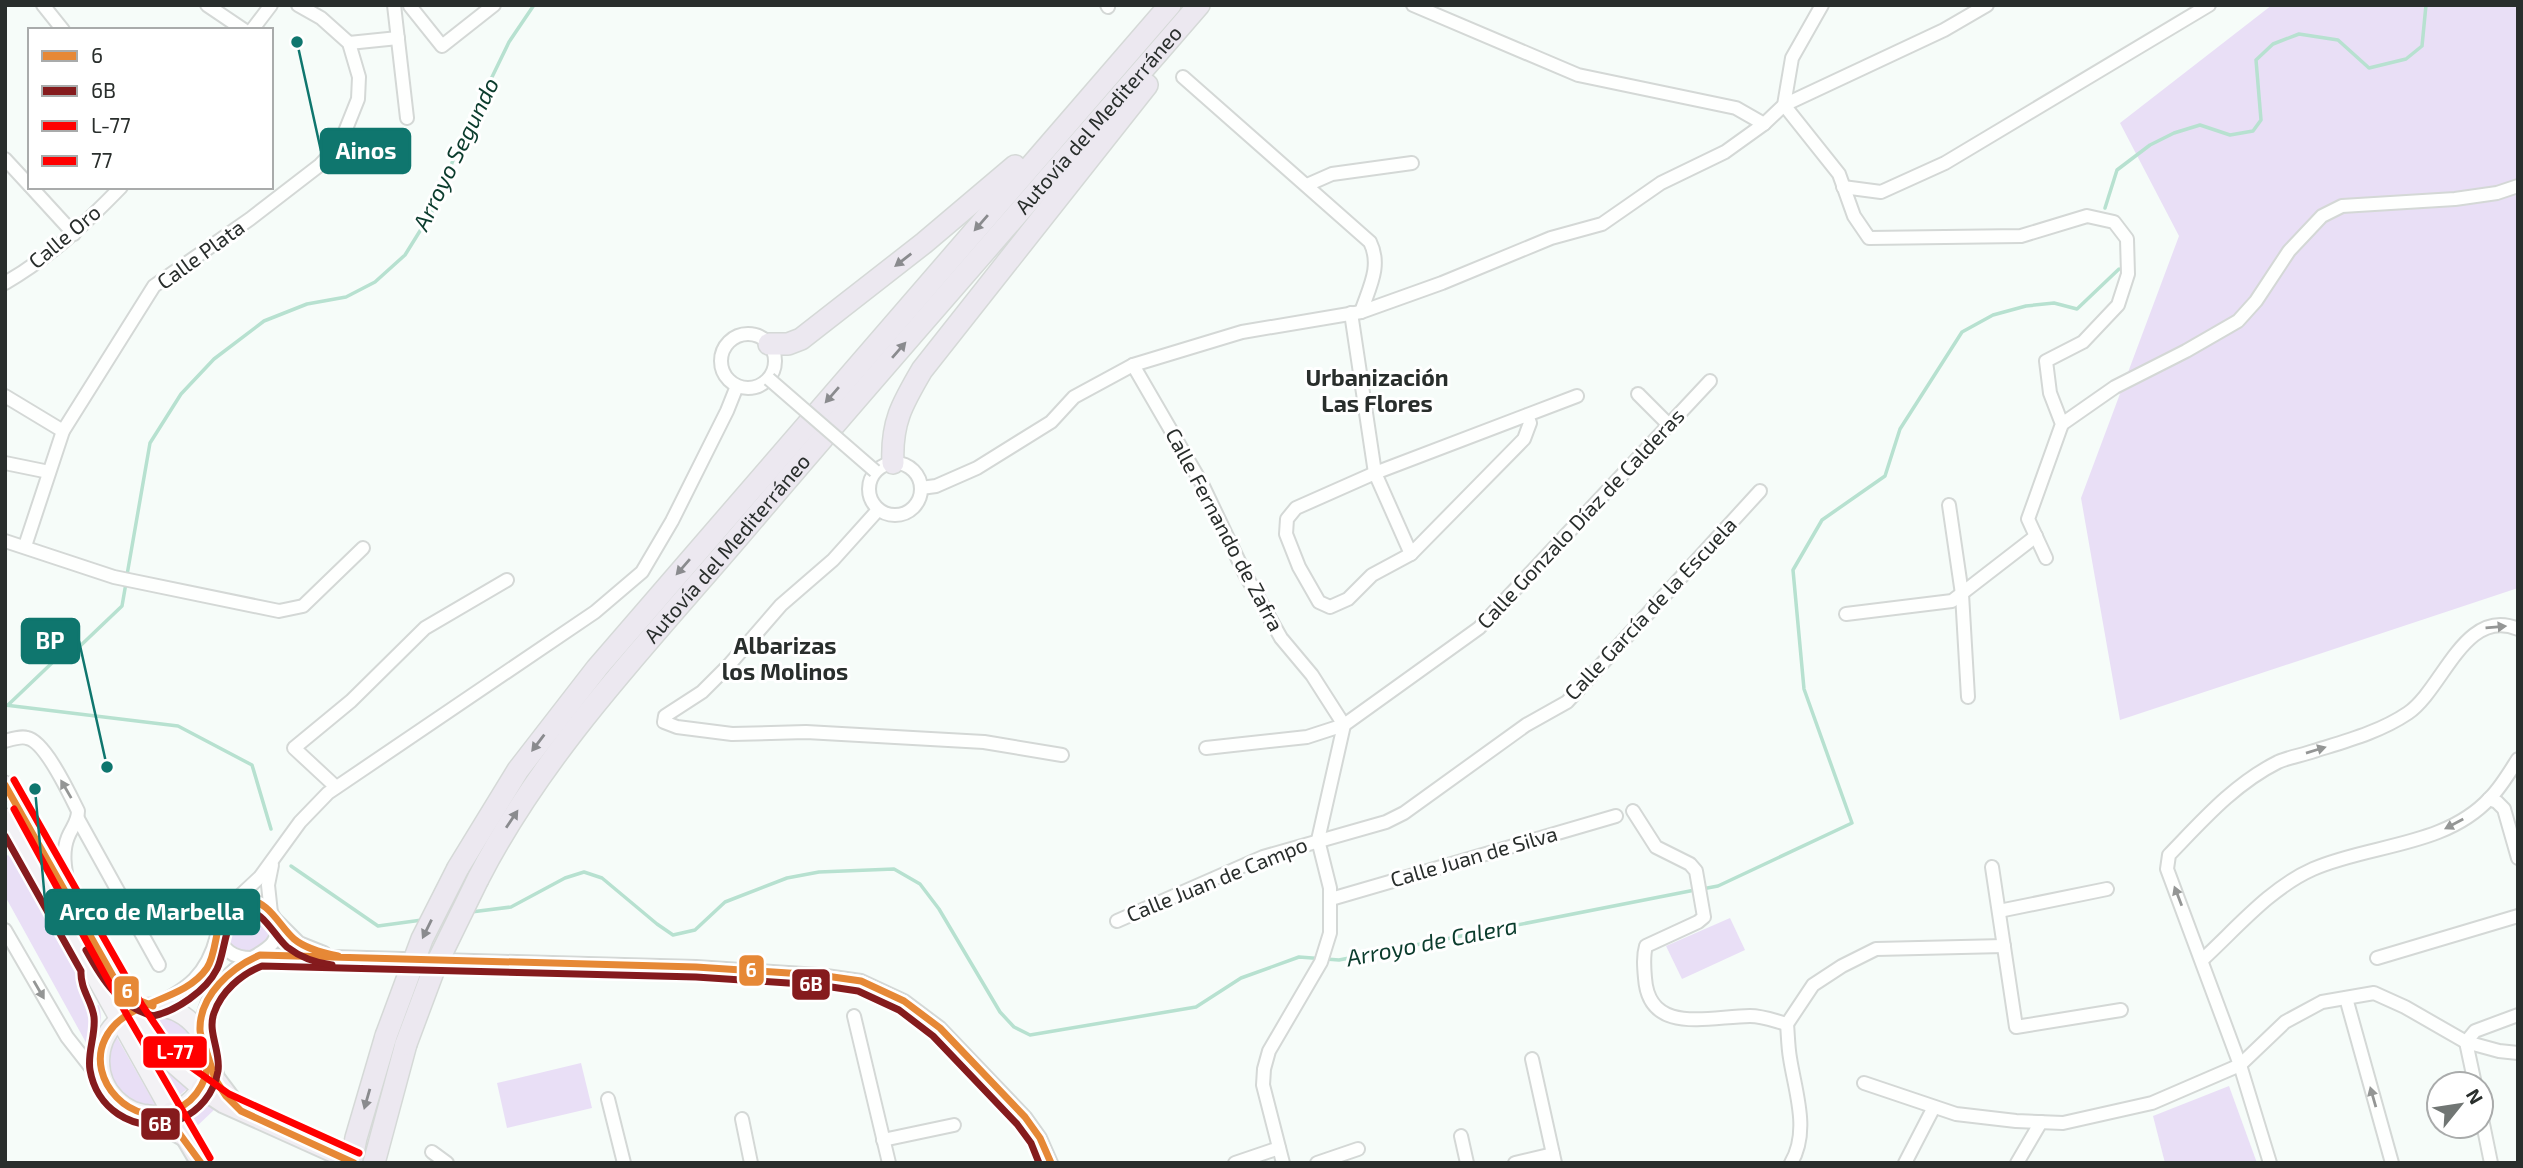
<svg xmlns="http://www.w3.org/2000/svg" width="2523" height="1168" viewBox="0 0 2523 1168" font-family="'Exo 2',sans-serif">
	<rect width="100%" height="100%" fill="#f6fcf9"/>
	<g fill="#e9dff6">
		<polygon points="2272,5 2518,5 2518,588 2120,720 2081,498 2179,236 2120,123"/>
		<path d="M8,855l16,17 60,106 -4,3 13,26 6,-2c5,18 -1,28 -10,43l-84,-152v-39z"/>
		<circle cx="247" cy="931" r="22"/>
		<polygon points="1730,918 1745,950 1682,979 1666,946"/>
		<path d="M148,1013c32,-1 47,24 50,52l-2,3 -32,-31z"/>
		<path d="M115,1034l41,72 -1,3c-7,0 -16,0 -22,-3 -26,-11 -39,-50 -18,-72z"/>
		<polygon points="581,1063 592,1108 507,1128 497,1083"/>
		<polygon points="162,1065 187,1089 176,1098 160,1069"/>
		<polygon points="2229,1086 2257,1163 2165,1163 2153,1116"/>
		<polygon points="200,1097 216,1108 194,1129 184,1113"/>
	</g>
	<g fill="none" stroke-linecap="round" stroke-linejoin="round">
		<g stroke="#b7e1d0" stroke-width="3.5">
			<polyline points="2105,208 2117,170 2150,145 2174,133 2200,125 2230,135 2253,131 2261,120 2256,60 2273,44 2299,34 2338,40 2369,68 2406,59 2422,46 2426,5"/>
			<polyline points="127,575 150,443 181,394 214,359 264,321 307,304 346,297 375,282 405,255 433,210 460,143 509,42 534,5"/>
			<polyline points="5,705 178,726 252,765 271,829"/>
			<polyline points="8,705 54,661 78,648 122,606 126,583"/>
			<polyline points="291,866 378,926 422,920"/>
			<polyline points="1702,889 1718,886 1852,823 1804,689 1793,570 1822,520 1885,476 1900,429 1962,332 1993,315 2026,306 2054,303 2077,309 2119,269"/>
			<polyline points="471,912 511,907 565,878 584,872 602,878 657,924 673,935 695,930 725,902 787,878 819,872 894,869 920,884 939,909 1000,1012 1014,1027 1030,1035 1196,1007 1241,978 1299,957 1339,960 1695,890"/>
		</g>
		<defs>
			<g id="minor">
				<polyline points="43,5 63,30"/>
				<polyline points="207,5 244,30"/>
				<polyline points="394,5 407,118"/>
				<polyline points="1107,5 1108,7"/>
				<polyline points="1413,5 1578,75 1736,108 1764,124"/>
				<polyline points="410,6 442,46 494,5"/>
				<polyline points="252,30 271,5"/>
				<polyline points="349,43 398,38"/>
				<path d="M1183,77l187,165c12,24 -1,46 -9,70"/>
				<polyline points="1784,105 1839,174 1854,216 1869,238 2021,236 2087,216 2114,222 2127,239 2128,274 2118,305 2083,342 2046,361 2050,393 2062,424 2028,519 2046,558"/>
				<polyline points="1784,105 1944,30 1987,5"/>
				<polyline points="5,159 30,186"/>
				<polyline points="1307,185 1332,174 1412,163"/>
				<polyline points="31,187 74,234"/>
				<polyline points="1843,187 1881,192 1945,163 2209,5"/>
				<path d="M5,283c45,-26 80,-59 116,-96"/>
				<polyline points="1351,313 1375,473 1411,554"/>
				<circle cx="748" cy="361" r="27"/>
				<polyline points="1133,365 1202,484 1245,574 1281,638 1312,675 1344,725 1318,840 1330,888 1330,933 1321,962 1269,1051 1264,1069 1263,1085 1283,1163"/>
				<polyline points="1638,394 1670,426"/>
				<polyline points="5,396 63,431"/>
				<polyline points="1527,415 1530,423 1524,439 1411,554 1372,575 1348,599 1330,607 1319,602 1299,567 1286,534 1287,519 1296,508 1375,473 1577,396"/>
				<polyline points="2062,424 2115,387 2186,351 2238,321 2256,301 2289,251 2322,216 2342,206 2455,199 2497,193 2518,186"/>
				<circle cx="895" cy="489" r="26"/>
				<polyline points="5,463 49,472"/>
				<polyline points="921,488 936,486 977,468 1051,422 1074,397 1133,365 1242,332 1361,312 1442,283 1551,238 1602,224 1661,183 1725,152 1764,124 1784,105 1792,58 1822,5"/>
				<polyline points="1949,505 1962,594 1968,697"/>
				<polyline points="878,510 833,560 781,605 729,665 702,692 665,716 664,722 677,727 732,734 806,732 984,742 1062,755"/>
				<polyline points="5,541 114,577 279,611 303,606 363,548"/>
				<polyline points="25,546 63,431 154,286 250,219 320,165 340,144 358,99 359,77 349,43 321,18 298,5"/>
				<polyline points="1846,614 1952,601 2036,536"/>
				<path d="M5,741c7,-2 16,-5 22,-3 18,3 43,57 51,73 0,11 -6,16 -10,26 -7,17 -2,36 1,53"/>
				<polyline points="1206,748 1307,737 1344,725 1479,628 1710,381"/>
				<polyline points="336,787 294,748 351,701 425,628 507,580"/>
				<polyline points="2489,799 2497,802 2504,809 2518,858"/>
				<path d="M1633,811l23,36 34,17 6,7 8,46 -6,5 -52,24c-3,10 -2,21 -1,32 4,58 65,38 105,38 13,0 25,5 37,8"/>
				<polyline points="78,819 159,965"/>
				<polyline points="1992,867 2016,1027 2121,1010"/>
				<polyline points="1331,899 1616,816"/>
				<polyline points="229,906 260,877 300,822 328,793 595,612 642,572 672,521 727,411 737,386"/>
				<polyline points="1999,911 2107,889"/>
				<polyline points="271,913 268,885 272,865"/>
				<polyline points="274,918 299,943 324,953"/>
				<polyline points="1117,921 1263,857 1386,822 1404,813 1526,725 1567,702 1760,491"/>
				<polyline points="5,930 67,1037 114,1097"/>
				<path d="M218,933c4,17 15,25 33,25"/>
				<polyline points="260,955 696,967 819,975 861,981 904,1001 940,1028 1025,1117 1040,1138 1051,1163"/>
				<polyline points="2377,958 2518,916"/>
				<path d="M2202,960c34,-31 68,-72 111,-91 57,-25 132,-22 177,-71 11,-11 19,-25 28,-39"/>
				<polyline points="2346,998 2392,1163"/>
				<path d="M153,1006c35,-17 54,-31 64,-70 3,-13 3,-20 12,-30 8,-5 16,-7 25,-5 9,3 17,9 20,17 10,24 -8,32 -24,41 -13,7 -24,18 -33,28 -11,14 -14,28 -17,45"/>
				<polyline points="854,1016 889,1163"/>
				<polyline points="1787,1024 1813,985 1842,966 1876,949 2004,946"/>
				<path d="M1787,1024c1,11 1,23 3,34 5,33 20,73 1,105"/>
				<polyline points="1532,1059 1555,1163"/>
				<polyline points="1864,1083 1956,1114 2016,1121 2063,1123 2152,1103 2240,1065 2285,1022 2322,1002 2374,993 2405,1007 2466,1042 2499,1051 2518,1053"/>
				<polyline points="2475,1084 2466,1042 2475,1031 2518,1015"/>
				<polyline points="608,1099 624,1163"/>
				<polyline points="2481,1114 2491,1163"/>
				<polyline points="742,1119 751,1163"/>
				<polyline points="1461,1136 1467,1163"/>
				<polyline points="883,1140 954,1125"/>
				<polyline points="432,1152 447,1163"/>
				<polyline points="1235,1163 1279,1148"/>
				<polyline points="1317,1163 1358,1149"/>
				<polyline points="1515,1163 1553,1154"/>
				<polyline points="1905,1163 1934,1107"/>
				<polyline points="2017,1163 2041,1122"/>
				<path d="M2270,1163l-30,-98 -73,-196 2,-14c33,-34 65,-71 109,-93 11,-5 25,-7 36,-11 32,-10 66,-19 94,-38 35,-24 57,-107 110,-84"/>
			</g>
			<g id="primary">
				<polyline points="5,785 9,791"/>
				<polyline points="20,811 145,1030 163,1055 201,1088"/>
				<polyline points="7,818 171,1112"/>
				<circle cx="154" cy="1061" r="54"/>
			</g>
			<g id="trunk">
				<polyline points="208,1060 215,1079 233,1103"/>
				<polyline points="201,1088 224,1103 333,1152"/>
				<polyline points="171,1112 201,1163"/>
				<polyline points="147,1115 184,1136"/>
			</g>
			<g id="motorway">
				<polyline points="769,344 788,344 801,339 924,243 1015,166"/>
				<path d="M893,463c-2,-40 9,-59 29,-93l225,-285"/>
				<polyline points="458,868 518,770 597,668 1170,5"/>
				<path id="s1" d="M478,879c66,-129 169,-235 262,-344 151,-178 306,-353 459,-530"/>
				<polyline points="351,1163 356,1138 386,1036"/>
				<polyline points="374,1163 406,1044"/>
			</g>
		</defs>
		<use href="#minor" stroke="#d4d8d6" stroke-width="16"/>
		<use href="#primary" stroke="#d5d9d7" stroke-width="21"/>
		<use href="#trunk" stroke="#d5d9d7" stroke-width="23"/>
		<use href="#motorway" stroke="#d5d9d7" stroke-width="24"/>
		<use href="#minor" stroke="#fefffe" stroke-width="12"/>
		<use href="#primary" stroke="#f3f2f5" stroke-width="18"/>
		<use href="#trunk" stroke="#f0edf2" stroke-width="19"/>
		<use href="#motorway" stroke="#ece8f0" stroke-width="21"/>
		<defs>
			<polyline id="minor-bridge" points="769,379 875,471"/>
			<g id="motorway-bridge">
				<polyline points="386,1036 422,939 458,868"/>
				<polyline points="406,1044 434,969 478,879"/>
			</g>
		</defs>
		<use href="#minor-bridge" stroke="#d4d8d6" stroke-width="16" stroke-linecap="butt"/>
		<use href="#motorway-bridge" stroke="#d5d9d7" stroke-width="24" stroke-linecap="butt"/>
		<use href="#minor-bridge" stroke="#fefffe" stroke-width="12"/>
		<use href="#motorway-bridge" stroke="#ece8f0" stroke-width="21"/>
		<defs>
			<g id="bus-1">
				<polyline points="5,785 118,985 138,1000 153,1006"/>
				<path d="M338,956c-15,-3 -32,-7 -44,-17 -15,-13 -25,-39 -48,-39 -35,1 -25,47 -39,68 -25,36 -83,31 -102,71 -20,41 28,91 70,71 23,-10 37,-35 31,-60 -1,-7 -6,-13 -6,-20 -1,-35 32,-63 60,-75l436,12 123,8 42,6 43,20 36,27 85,89 15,21 11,25"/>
				<polyline points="203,1040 215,1079 226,1096 241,1111 354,1163"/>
				<polyline points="147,1115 179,1133 201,1163"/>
			</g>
			<g id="bus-2">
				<path d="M5,836l76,135c-1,18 11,30 13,46 2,18 -7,35 -4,53 3,18 13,34 28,44 39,26 92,3 100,-43 3,-20 -11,-39 -4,-58 7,-21 27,-39 48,-47l434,11 122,8 40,6 41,19 34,26 84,88 14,19 8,20"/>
				<path d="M86,950c16,29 33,57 67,66 23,-5 53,-25 64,-47 8,-15 8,-54 25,-58 20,-4 32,25 45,36 13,10 29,16 45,18"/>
			</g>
			<polyline id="bus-3" points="14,780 142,1005 171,1048 191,1067 229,1094 359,1153"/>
			<polyline id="bus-4" points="14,809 127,1015 210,1158"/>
		</defs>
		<use href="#bus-1" stroke="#fff" stroke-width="12"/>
		<use href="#bus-2" stroke="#fff" stroke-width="12"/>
		<use href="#bus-3" stroke="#fff" stroke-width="12"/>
		<use href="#bus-4" stroke="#fff" stroke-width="12"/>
		<use href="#bus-1" stroke="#e68836" stroke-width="7"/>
		<use href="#bus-2" stroke="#851b1d" stroke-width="7"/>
		<use href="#bus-3" stroke="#f00" stroke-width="7"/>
		<use href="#bus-4" stroke="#f00" stroke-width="7"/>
	</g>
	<defs><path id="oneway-solid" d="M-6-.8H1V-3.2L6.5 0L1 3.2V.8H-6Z" transform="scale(1.75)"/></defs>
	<g fill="#8a8b8e">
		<use href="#oneway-solid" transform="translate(981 223) rotate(131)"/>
		<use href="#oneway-solid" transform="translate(903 260) rotate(142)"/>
		<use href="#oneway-solid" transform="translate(899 350) rotate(-49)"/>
		<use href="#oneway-solid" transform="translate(832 395) rotate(131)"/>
		<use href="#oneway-solid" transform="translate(683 567) rotate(131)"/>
		<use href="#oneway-solid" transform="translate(538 743) rotate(127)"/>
		<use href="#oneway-solid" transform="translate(512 819) rotate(-56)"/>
		<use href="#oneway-solid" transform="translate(427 929) rotate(116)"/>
		<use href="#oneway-solid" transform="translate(367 1099) rotate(106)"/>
	</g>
	<g fill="#949695">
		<use href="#oneway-solid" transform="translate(2496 627) rotate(-5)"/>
		<use href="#oneway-solid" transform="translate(2316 750) rotate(-17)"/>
		<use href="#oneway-solid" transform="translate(66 789) rotate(-120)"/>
		<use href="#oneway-solid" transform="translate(2454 824) rotate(152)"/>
		<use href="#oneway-solid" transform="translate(2178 896) rotate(-111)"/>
		<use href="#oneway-solid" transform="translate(39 990) rotate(60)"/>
		<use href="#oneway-solid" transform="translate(2373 1097) rotate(-106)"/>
	</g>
	<g text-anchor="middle" stroke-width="6" stroke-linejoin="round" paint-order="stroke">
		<g font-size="21" fill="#292e2c" stroke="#fff">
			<text dy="7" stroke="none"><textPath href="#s1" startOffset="982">Autovía del Mediterráneo</textPath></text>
			<text transform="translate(65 237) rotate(-40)" y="7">Calle Oro</text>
			<text transform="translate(201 255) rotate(-36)" y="7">Calle Plata</text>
			<text transform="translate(1581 519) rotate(-47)" y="7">Calle Gonzalo Díaz de Calderas</text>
			<text transform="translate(1224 530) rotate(62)" y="7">Calle Fernando de Zafra</text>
			<text dy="7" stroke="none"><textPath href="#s1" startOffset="415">Autovía del Mediterráneo</textPath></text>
			<text transform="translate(1651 609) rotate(-47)" y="7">Calle García de la Escuela</text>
			<text transform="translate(1474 857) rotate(-16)" y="7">Calle Juan de Silva</text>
			<text transform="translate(1217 880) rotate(-22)" y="7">Calle Juan de Campo</text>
		</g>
		<g font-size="23" font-style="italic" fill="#0b3c2d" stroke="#fff">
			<text transform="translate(456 154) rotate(-64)" y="8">Arroyo Segundo</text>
			<text transform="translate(1432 942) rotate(-11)" y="8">Arroyo de Calera</text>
		</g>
		<g font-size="23" font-weight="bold" fill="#292e2c" stroke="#fff">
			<text x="1377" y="386">Urbanización<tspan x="1377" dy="26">Las Flores</tspan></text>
			<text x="785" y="654">Albarizas<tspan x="785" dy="26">los Molinos</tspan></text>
		</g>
	</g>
	<path fill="none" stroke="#0f766e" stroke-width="2.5" d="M297 42L321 151M107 767L79 641M35 789L46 912"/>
	<g fill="#0f766e" stroke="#fff" stroke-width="2.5">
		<circle cx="297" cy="42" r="7"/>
		<circle cx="107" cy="767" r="7"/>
		<circle cx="35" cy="789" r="7"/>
	</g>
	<g fill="#0f766e" stroke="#0f766e" stroke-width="2.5">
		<rect x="321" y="129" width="89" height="44" rx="7"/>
		<rect x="22" y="619" width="57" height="44" rx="7"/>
		<rect x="46" y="890" width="213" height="44" rx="7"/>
	</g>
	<g font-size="23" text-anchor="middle" font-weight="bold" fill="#fff">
		<text x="366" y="159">Ainos</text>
		<text x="50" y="649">BP</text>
		<text x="152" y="920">Arco de Marbella</text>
	</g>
	<g stroke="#fff" stroke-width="2.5">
		<rect x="738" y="954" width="27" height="33" rx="7" fill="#e68836"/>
		<rect x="791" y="968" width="40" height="33" rx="7" fill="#851b1d"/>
		<rect x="113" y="975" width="27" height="33" rx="7" fill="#e68836"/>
		<rect x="142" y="1035" width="66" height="34" rx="7" fill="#f00"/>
		<rect x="140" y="1107" width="41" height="34" rx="7" fill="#851b1d"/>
	</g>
	<g font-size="19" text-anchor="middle" font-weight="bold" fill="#fff">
		<text x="751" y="977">6</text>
		<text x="811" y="991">6B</text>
		<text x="127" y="998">6</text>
		<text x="175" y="1059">L-77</text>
		<text x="160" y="1131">6B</text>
	</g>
	<rect width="2523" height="1168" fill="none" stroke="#292e2c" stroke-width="14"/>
	<rect x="28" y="28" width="245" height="161" fill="#ffffff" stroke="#a9abab" stroke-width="2"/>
	<rect x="42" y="51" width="35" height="10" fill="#e68836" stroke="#a9abab" stroke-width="2"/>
	<text x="91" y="63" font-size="21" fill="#292e2c">6</text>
	<rect x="42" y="86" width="35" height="10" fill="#851b1d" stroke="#a9abab" stroke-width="2"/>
	<text x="91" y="98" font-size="21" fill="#292e2c">6B</text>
	<rect x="42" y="121" width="35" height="10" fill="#ff0000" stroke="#a9abab" stroke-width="2"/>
	<text x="91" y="133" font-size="21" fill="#292e2c">L-77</text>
	<rect x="42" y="156" width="35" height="10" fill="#ff0000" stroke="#a9abab" stroke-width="2"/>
	<text x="91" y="168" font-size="21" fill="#292e2c">77</text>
	<g transform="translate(2460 1105) rotate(60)"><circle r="33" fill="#ffffff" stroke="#a9abab" stroke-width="2"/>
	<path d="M0-5L12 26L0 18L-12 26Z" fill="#717674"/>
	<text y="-10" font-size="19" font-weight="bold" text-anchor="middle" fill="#292e2c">N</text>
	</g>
</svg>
